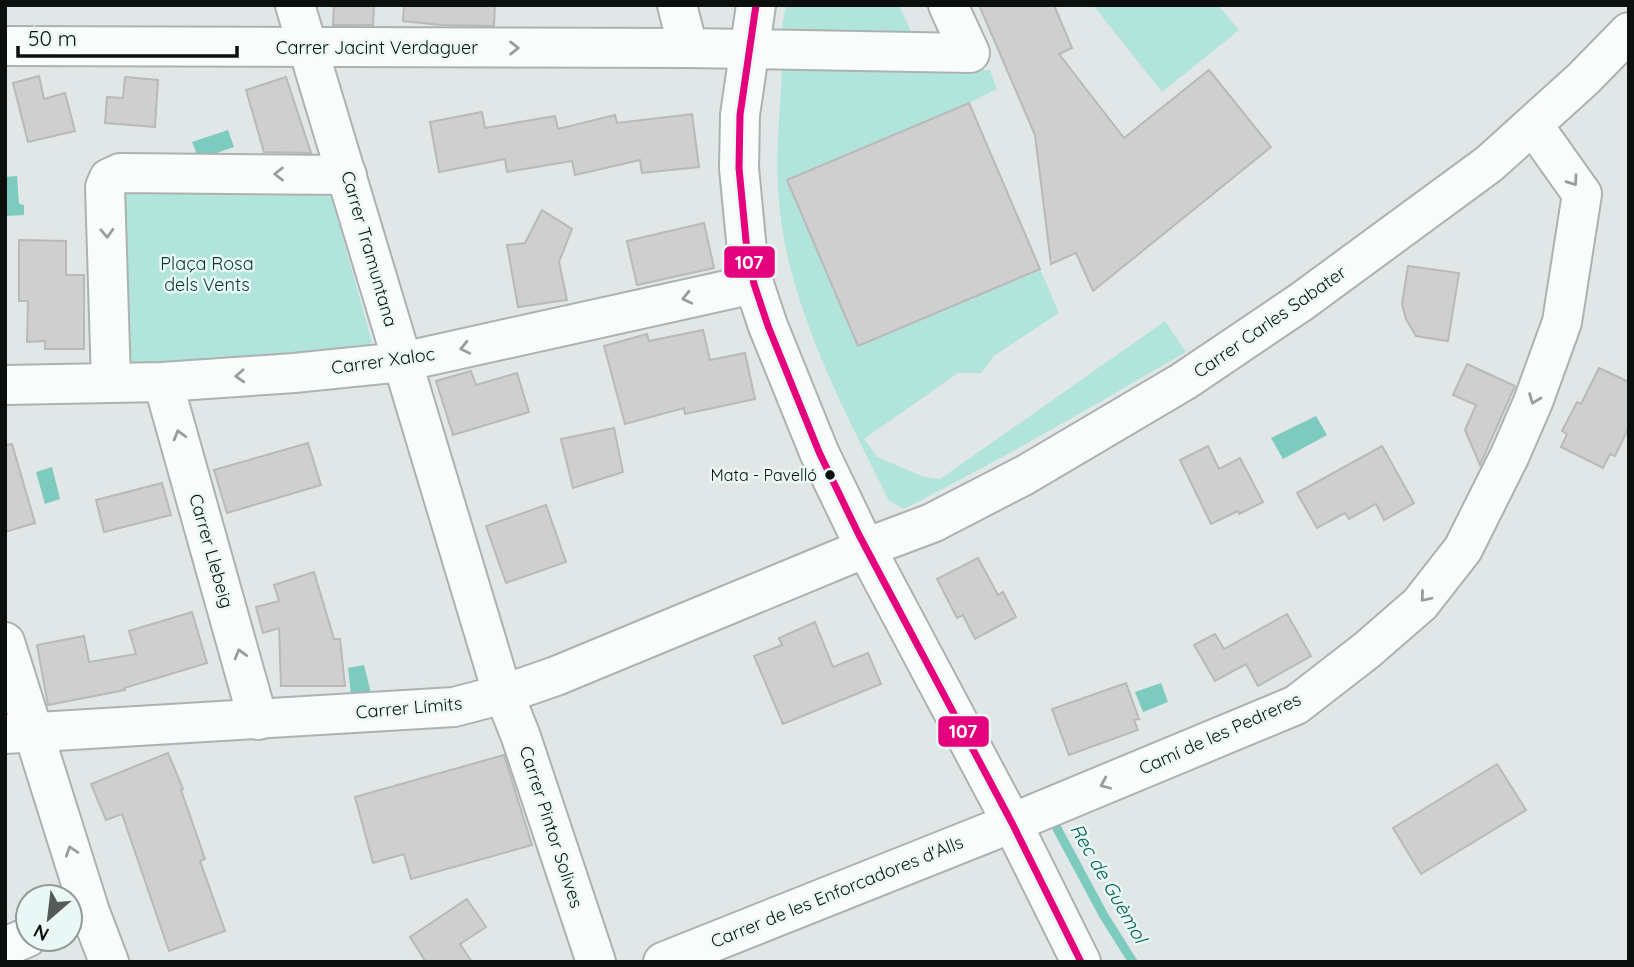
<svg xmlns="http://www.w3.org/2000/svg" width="1634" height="967" viewBox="0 0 1634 967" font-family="Quicksand,sans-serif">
	<rect width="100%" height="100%" fill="#e0e7e6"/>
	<g fill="#b1e5dc">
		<polygon points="786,5 899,5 912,34 781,33"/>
		<polygon points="1093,5 1218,5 1239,30 1162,92"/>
		<path d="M782,68l208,2 7,19 -28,14 -182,77 253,89 19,44 -65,43 -13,17h-23l-94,66 13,18 47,20 16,2 225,-158 21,31c-93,54 -185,108 -282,157l-15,-8c-45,-92 -97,-187 -109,-289 -6,-47 0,-97 2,-144z"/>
		<polygon points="129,187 321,191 332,199 372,342 359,352 131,366 121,355 118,195"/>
	</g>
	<g fill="#7dcabe">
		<polygon points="228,130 234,147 199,159 192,142"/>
		<polygon points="17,176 19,204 24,205 24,215 5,216 5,177"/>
		<polygon points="1316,416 1327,435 1283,459 1271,438"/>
		<polygon points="52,467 60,499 45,504 36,472"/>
		<polygon points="364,665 371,693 351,694 348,668"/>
		<polygon points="1161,683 1168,702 1143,712 1135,692"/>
	</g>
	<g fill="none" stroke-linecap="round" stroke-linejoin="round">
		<polyline stroke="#7dcabe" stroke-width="9" points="1053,821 1104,916 1133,962"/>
	</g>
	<g fill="#cecfce" stroke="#b8b9b8" stroke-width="2">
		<polygon points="334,5 374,5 373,25 333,25"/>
		<polygon points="404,5 495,5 494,26 441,25 403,21"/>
		<polygon points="979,5 1054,5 1072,48 1059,54 1124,138 1209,70 1271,147 1093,291 1076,253 1051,264 1035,135"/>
		<polygon points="39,76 44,99 65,93 75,131 28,142 13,83"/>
		<polygon points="125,77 158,80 155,127 105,123 107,97 123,98"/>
		<polygon points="286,77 311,153 264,152 246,90"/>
		<polygon points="969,103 1040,269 858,346 787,180"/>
		<polygon points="482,112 485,128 555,116 558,129 615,115 617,123 692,114 699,167 642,173 640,160 575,175 572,161 507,172 505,159 439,172 430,122"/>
		<polygon points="542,210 572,229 559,262 567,300 518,307 507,245 525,243"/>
		<polygon points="704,223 714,268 637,285 627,241"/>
		<polygon points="19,240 66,241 66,275 84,275 84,349 45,349 45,341 27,342 28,301 19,301"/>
		<polygon points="1408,266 1459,273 1448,341 1416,336 1406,319 1402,304"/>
		<polygon points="703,330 710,360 745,353 755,399 685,414 684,408 625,424 604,346 647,334 649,341"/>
		<polygon points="1467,364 1515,386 1480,465 1465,430 1476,405 1453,395"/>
		<polygon points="1599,368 1629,382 1629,427 1615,456 1610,454 1603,468 1561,447 1567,434 1562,431 1577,402 1581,404"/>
		<polygon points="471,371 476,385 517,373 529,412 453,435 436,381"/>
		<polygon points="614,428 623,472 573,488 561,439"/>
		<polygon points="308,443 321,485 227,513 214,470"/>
		<polygon points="12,444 35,523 5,532 5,445"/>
		<polygon points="1208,446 1219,469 1240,458 1263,502 1239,514 1238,511 1211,524 1180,460"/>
		<polygon points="1382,446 1414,503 1384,520 1376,504 1349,519 1345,513 1317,528 1297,493"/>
		<polygon points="162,483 171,515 104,532 96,500"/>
		<polygon points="546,505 566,562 506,583 486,526"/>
		<polygon points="978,558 998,595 1003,592 1016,617 975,639 963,615 957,618 937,579"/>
		<polygon points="314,572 334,639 340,639 345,686 281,686 279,628 263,633 256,607 279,601 274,585"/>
		<polygon points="192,612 207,663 124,688 125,690 48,705 37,645 84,636 89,662 136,654 129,631"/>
		<polygon points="1287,614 1311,656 1258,686 1246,664 1215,681 1194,645 1215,634 1224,649"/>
		<polygon points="815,622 833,667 868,653 881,684 783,724 754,656 782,645 779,638"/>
		<polygon points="1126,683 1139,719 1134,720 1138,730 1069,755 1052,709"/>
		<polygon points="168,753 183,789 181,790 205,859 200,861 225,931 169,951 122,814 106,820 91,784"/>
		<polygon points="504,755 532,845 411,879 404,854 373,863 355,797"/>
		<polygon points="1497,764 1526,810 1421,874 1393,828"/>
		<polygon points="467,899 486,927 460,944 472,962 426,962 410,937"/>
	</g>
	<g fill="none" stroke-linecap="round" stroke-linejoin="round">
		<defs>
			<g id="minor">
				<polyline points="295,5 498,679 521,737 596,962"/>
				<polyline points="677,5 688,48"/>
				<polyline points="756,5 740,115 739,168 747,251 754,284 768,326 819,452 859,535 1012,823 1081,962"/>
				<polyline points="5,46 688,48 970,53 948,5"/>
				<polyline points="111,382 105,187 109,178 120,173 347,175"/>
				<polyline points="163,382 258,720"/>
				<polyline points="5,385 163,382 294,373 402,362 754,284"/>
				<polyline points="5,642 90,912 109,962"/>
				<polyline points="5,734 454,707 504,694 556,676 868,547 932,523 1025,475 1184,381 1301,302 1489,164 1583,79 1629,32"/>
				<polyline points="5,947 28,937"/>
				<polyline points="663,962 1012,823 1296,705 1367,650 1420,604 1463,549 1510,455 1533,402 1562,322 1582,194 1533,125"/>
			</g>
		</defs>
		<use href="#minor" stroke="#acb2b1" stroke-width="42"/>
		<use href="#minor" stroke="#fafbfb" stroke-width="38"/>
		<defs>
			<polyline id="bus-1" points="756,5 740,115 739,168 747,251 754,284 768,326 819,452 859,535 1012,823 1081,962"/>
		</defs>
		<use href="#bus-1" stroke="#eaf8f5" stroke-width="12"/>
		<use href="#bus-1" stroke="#e5007d" stroke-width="7"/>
	</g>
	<defs><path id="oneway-chevron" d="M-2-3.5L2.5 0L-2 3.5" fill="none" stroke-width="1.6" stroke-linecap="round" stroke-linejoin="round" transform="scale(1.75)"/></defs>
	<g stroke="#9a9d9d">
		<use href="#oneway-chevron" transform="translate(514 48)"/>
		<use href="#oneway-chevron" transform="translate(279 174) rotate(-180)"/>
		<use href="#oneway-chevron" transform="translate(1573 181) rotate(55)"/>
		<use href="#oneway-chevron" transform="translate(107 233) rotate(88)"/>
		<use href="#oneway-chevron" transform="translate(687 298) rotate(167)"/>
		<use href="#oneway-chevron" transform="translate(465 348) rotate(167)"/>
		<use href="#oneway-chevron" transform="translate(240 376) rotate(177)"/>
		<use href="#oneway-chevron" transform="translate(1534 399) rotate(111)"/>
		<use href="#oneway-chevron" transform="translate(179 435) rotate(-106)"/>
		<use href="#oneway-chevron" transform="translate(1425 597) rotate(130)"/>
		<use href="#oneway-chevron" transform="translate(240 654) rotate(-106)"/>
		<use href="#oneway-chevron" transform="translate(1105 784) rotate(157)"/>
		<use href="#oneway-chevron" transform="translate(71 851) rotate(-108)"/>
	</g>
	<circle fill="#0b100f" stroke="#eaf8f5" stroke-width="2.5" cx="830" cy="475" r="6"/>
	<g text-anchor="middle" stroke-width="5" stroke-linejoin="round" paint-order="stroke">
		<g font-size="16" fill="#0b100f" stroke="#eaf8f5" text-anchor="end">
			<text x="817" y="481">Mata - Pavelló</text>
		</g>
		<g font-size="18" fill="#0b100f" stroke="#eaf8f5">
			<text x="377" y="54">Carrer Jacint Verdaguer</text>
			<text transform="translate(369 249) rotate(74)" y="6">Carrer Tramuntana</text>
			<text transform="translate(1270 322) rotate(-35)" y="6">Carrer Carles Sabater</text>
			<text transform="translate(383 361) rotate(-8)" y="6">Carrer Xaloc</text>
			<text transform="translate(211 551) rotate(74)" y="6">Carrer Llebeig</text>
			<text transform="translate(409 708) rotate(-5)" y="6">Carrer Límits</text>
			<text transform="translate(1220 734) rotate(-24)" y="6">Camí de les Pedreres</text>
			<text transform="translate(551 827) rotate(72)" y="6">Carrer Pintor Solives</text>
			<text transform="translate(837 892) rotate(-22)" y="6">Carrer de les Enforcadores d'Alls</text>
		</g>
		<g font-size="18" fill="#033730" stroke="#eaf8f5">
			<text x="207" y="270">Plaça Rosa<tspan x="207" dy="21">dels Vents</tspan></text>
		</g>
		<g font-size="19" font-style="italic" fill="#006055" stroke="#eaf8f5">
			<text transform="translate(1109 883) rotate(60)" y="7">Rec de Guèmol</text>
		</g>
	</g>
	<g stroke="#eaf8f5" stroke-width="2.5">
		<rect x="723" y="245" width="53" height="34" rx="7" fill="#e5007d"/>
		<rect x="937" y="715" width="53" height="33" rx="7" fill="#e5007d"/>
	</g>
	<g font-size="19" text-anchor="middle" font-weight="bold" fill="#fff">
		<text x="749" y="269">107</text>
		<text x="963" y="738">107</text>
	</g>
	<rect width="1634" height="967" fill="none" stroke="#0b100f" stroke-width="14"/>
	<g transform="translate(49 918) rotate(208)"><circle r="33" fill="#eaf8f5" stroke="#919b99" stroke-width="2"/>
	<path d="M0-5L12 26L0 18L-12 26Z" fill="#565b5a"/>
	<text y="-10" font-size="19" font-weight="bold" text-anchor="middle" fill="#0b100f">N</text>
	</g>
	<path d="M18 46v10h219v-10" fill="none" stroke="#0b100f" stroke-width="3.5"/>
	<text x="28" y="46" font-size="21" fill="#0b100f" stroke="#eaf8f5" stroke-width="5" paint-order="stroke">50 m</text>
</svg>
